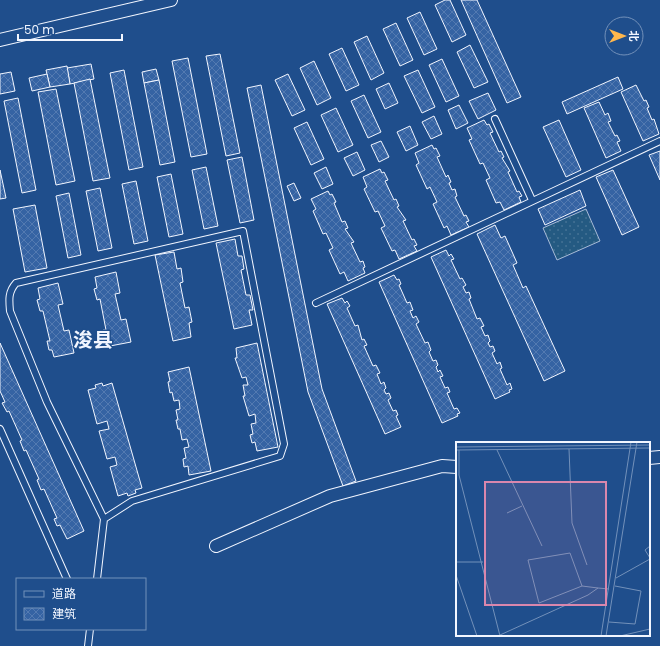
<svg xmlns="http://www.w3.org/2000/svg" width="660" height="646" viewBox="0 0 660 646" font-family="Poppins,'Noto Sans SC',sans-serif">
	<defs>
		<pattern id="grass-dots" width="8" height="8" patternUnits="userSpaceOnUse"><rect width="8" height="8" fill="#245a82"/><path d="M2 2h.1M6 6h.1" fill="none" stroke="#447295" stroke-width="1.8" stroke-linecap="round"/></pattern>
		<pattern id="building-cross-hatch" width="8" height="8" patternUnits="userSpaceOnUse"><rect width="8" height="8" fill="#3563a3"/><path d="M0 0l8 8M0 8l8-8" fill="none" stroke="#537ab1"/></pattern>
	</defs>
	<rect width="100%" height="100%" fill="#1f4e8c"/>
	<polygon fill="url(#grass-dots)" stroke="#a8bbd7" points="586,209 600,241 557,260 543,228"/>
	<g fill="url(#building-cross-hatch)" stroke="#f2f6ff">
		<polygon points="445,0 450,0 466,35 452,42 435,5"/>
		<polygon points="461,0 477,0 521,97 507,103"/>
		<polygon points="420,12 437,49 424,55 407,18"/>
		<polygon points="396,23 413,60 400,66 383,29"/>
		<polygon points="367,36 384,73 371,80 354,42"/>
		<polygon points="470,45 488,82 474,88 457,52"/>
		<polygon points="342,48 359,85 346,91 329,54"/>
		<polygon points="220,54 240,153 226,156 206,56"/>
		<polygon points="188,58 207,154 191,157 172,61"/>
		<polygon points="442,59 459,96 446,102 429,65"/>
		<polygon points="314,61 331,98 317,105 300,68"/>
		<polygon points="91,64 94,79 70,84 67,68"/>
		<polygon points="67,66 70,84 50,87 46,70"/>
		<polygon points="156,69 159,80 144,83 142,72"/>
		<polygon points="124,70 143,167 129,170 110,73"/>
		<polygon points="418,70 435,107 422,113 404,76"/>
		<polygon points="11,72 15,91 0,94 0,74"/>
		<polygon points="47,74 50,87 32,91 29,78"/>
		<polygon points="288,74 305,110 292,116 275,80"/>
		<polygon points="618,77 623,89 567,114 562,102"/>
		<polygon points="90,79 110,178 93,181 74,83"/>
		<polygon points="159,80 175,162 160,165 144,83"/>
		<polygon points="389,83 398,103 385,109 376,89"/>
		<polygon points="261,85 322,389 356,481 343,486 308,392 247,88"/>
		<polygon points="636,85 644,101 646,100 649,107 647,108 652,120 654,119 659,134 643,141 621,92"/>
		<polygon points="56,89 75,181 56,185 38,92"/>
		<polygon points="488,93 496,110 478,119 469,101"/>
		<polygon points="364,95 381,132 368,138 351,101"/>
		<polygon points="18,98 36,190 22,193 4,101"/>
		<polygon points="599,102 605,115 608,113 611,121 608,122 615,136 617,135 620,141 617,142 621,151 606,158 584,108"/>
		<polygon points="459,105 468,123 456,129 448,110"/>
		<polygon points="336,108 353,145 338,152 321,115"/>
		<polygon points="434,116 442,134 431,139 422,122"/>
		<polygon points="484,120 487,125 489,124 493,132 490,133 499,152 501,151 504,157 502,158 510,171 508,172 517,192 519,191 522,196 519,197 521,202 504,210 500,202 496,203 486,180 490,178 483,163 480,164 469,140 472,139 467,128"/>
		<polygon points="559,120 581,170 566,177 543,127"/>
		<polygon points="307,122 324,159 311,165 294,128"/>
		<polygon points="410,126 418,145 406,151 397,132"/>
		<polygon points="381,141 389,157 379,162 371,145"/>
		<polygon points="432,145 434,149 436,148 440,156 437,157 446,177 448,175 451,182 449,183 452,190 455,189 457,196 455,197 464,216 466,215 469,221 466,222 469,227 451,235 447,226 444,228 433,204 437,202 430,187 427,189 416,165 419,163 415,153"/>
		<polygon points="660,151 660,180 649,155"/>
		<polygon points="357,152 365,170 353,176 344,158"/>
		<polygon points="242,157 254,220 240,223 227,160"/>
		<polygon points="206,167 218,226 204,229 192,170"/>
		<polygon points="326,167 333,184 322,189 314,173"/>
		<polygon points="380,169 382,173 384,172 388,180 385,181 394,200 396,199 399,206 397,207 406,220 403,221 412,240 414,239 417,245 414,246 417,251 399,259 395,250 392,251 381,228 385,226 378,211 375,212 364,189 367,187 363,177"/>
		<polygon points="0,170 6,198 0,199"/>
		<polygon points="613,170 639,227 622,235 596,177"/>
		<polygon points="171,174 183,234 169,237 157,177"/>
		<polygon points="136,181 148,241 134,244 122,184"/>
		<polygon points="294,183 301,198 294,201 287,186"/>
		<polygon points="100,188 112,248 98,251 86,191"/>
		<polygon points="580,190 586,206 545,225 538,209"/>
		<polygon points="328,191 330,195 332,194 336,202 334,203 342,222 345,221 348,228 345,229 354,242 351,243 360,262 363,261 365,267 363,268 365,273 348,281 344,272 340,274 329,250 333,248 326,233 323,234 313,211 316,209 311,199"/>
		<polygon points="69,193 81,255 68,258 56,196"/>
		<polygon points="35,205 47,268 25,272 13,209"/>
		<polygon points="495,225 501,238 505,236 517,263 513,265 523,288 526,286 565,371 544,381 477,234"/>
		<polygon points="235,239 238,256 242,256 244,269 241,270 246,295 250,295 253,310 249,310 252,325 234,329 216,243"/>
		<polygon points="446,250 449,256 451,254 454,259 451,260 460,279 462,278 466,285 463,287 466,293 469,292 471,298 469,299 477,319 480,318 484,326 481,327 485,336 488,335 490,341 488,343 490,347 493,346 495,351 492,353 497,364 500,362 502,368 500,369 507,385 510,383 512,389 509,390 510,392 495,399 431,257"/>
		<polygon points="174,252 177,269 181,268 183,282 180,283 185,308 189,307 192,322 189,323 191,337 173,341 155,255"/>
		<polygon points="116,272 120,293 115,294 121,320 126,319 131,342 110,346 108,339 105,340 103,330 106,330 100,299 97,300 94,289 97,288 95,277"/>
		<polygon points="394,275 397,280 399,279 401,284 399,285 407,303 410,302 413,310 410,311 413,318 416,316 419,322 416,324 425,343 428,342 431,350 429,352 433,361 436,360 438,365 436,367 438,372 440,370 443,376 440,377 445,388 448,387 450,392 447,393 454,409 457,408 460,413 457,414 458,416 442,423 379,282"/>
		<polygon points="58,283 63,304 58,305 64,331 69,330 74,353 54,357 52,350 49,350 47,341 50,341 43,311 40,311 37,300 40,299 38,288"/>
		<polygon points="342,298 345,303 347,301 350,306 347,308 355,326 358,325 362,340 364,339 367,345 364,346 373,366 376,365 380,373 377,374 381,384 384,382 386,388 384,390 386,394 389,393 391,398 388,400 393,411 396,410 398,415 396,416 401,427 385,434 327,304"/>
		<polygon points="0,343 84,531 67,539 60,525 57,526 54,519 57,518 44,489 41,490 37,480 39,479 26,450 24,451 20,441 22,440 9,411 7,412 2,403 5,402 0,391"/>
		<polygon points="257,343 278,447 257,451 255,442 252,443 250,435 253,434 251,424 256,423 255,414 249,416 243,396 245,396 243,385 248,385 246,377 242,378 235,358 237,358 236,348"/>
		<polygon points="189,367 211,471 189,475 188,466 184,467 183,459 186,458 184,448 189,447 187,439 182,440 180,429 178,429 176,420 178,420 176,410 180,409 179,400 174,401 172,392 170,393 168,382 170,381 168,372"/>
		<polygon points="102,383 103,386 112,383 142,488 135,490 136,493 128,496 127,493 118,496 110,467 117,465 115,457 107,459 99,431 109,429 107,421 97,424 88,390 96,388 95,385"/>
	</g>
	<g fill="none" stroke-linecap="round" stroke-linejoin="round">
		<defs>
			<g id="lane">
				<polyline points="495,119 532,200"/>
				<polyline points="316,303 660,141"/>
				<polyline points="0,429 67,579"/>
				<path d="M97,579l7,-60 -57,-117 -37,-91c-1,-11 -2,-19 6,-28l227,-52 41,213 -4,12 -148,45 -28,18"/>
				<polyline points="88,646 90,629"/>
			</g>
			<g id="street">
				<polyline points="0,40 171,0"/>
				<polyline points="649,458 660,457"/>
				<polyline points="216,546 330,496 442,466 457,467"/>
			</g>
		</defs>
		<use href="#lane" stroke="#f2f6ff" stroke-width="8"/>
		<use href="#street" stroke="#f2f6ff" stroke-width="14"/>
		<use href="#lane" stroke="#1f4e8c" stroke-width="6"/>
		<use href="#street" stroke="#1f4e8c" stroke-width="12"/>
	</g>
	<g text-anchor="middle" stroke-width="3" stroke-linejoin="round" paint-order="stroke">
		<g font-size="20" font-weight="bold" fill="#f2f6ff" stroke="#1f4e8c">
			<text x="93" y="347">浚县</text>
		</g>
	</g>
	<g transform="translate(456 442)">
		<rect width="194" height="194" fill="#1f4e8c"/>
		<path fill="none" stroke="#7391ba" stroke-width="1" d="M0,5l194,-2M113,7l3,74 15,42M0,8l194,-2M3,8v25l41,161M41,8l45,96M51,71l15,-7M194,104l-5,4 5,8M0,120h27M0,133l21,61M160,136l34,-19M126,144l-12,-33 -42,7 11,43 43,-17 16,2M153,180l26,2 6,-33 -26,-5M44,193l88,-40 10,-7 11,1M145,194l30,-194M150,194l31,-194M164,194l30,-7"/>
		<path fill="#da87ad" fill-opacity="0.15" stroke="#da87ad" stroke-width="2" d="M29,40h121v123h-121z"/>
		<rect width="194" height="194" fill="none" stroke="#f2f6ff" stroke-width="2"/>
	</g>
	<rect x="16" y="578" width="130" height="52" fill="#1f4e8c" stroke="#7391ba"/>
	<rect x="24" y="591" width="20" height="6" fill="#1f4e8c" stroke="#7391ba"/>
	<text x="52" y="598" font-size="12" fill="#f2f6ff">道路</text>
	<rect x="24" y="608" width="20" height="12" fill="url(#building-cross-hatch)" stroke="#7391ba"/>
	<text x="52" y="618" font-size="12" fill="#f2f6ff">建筑</text>
	<g transform="translate(624 36) rotate(90)"><circle r="19" fill="#1f4e8c" stroke="#7391ba"/>
	<path d="M0-3L7 15L0 10L-7 15Z" fill="#ffb74d"/>
	<text y="-6" font-size="11" font-weight="bold" text-anchor="middle" fill="#f2f6ff">北</text>
	</g>
	<path d="M18 34v6h104v-6" fill="none" stroke="#f2f6ff" stroke-width="2"/>
	<text x="24" y="34" font-size="12" fill="#f2f6ff" stroke="#1f4e8c" stroke-width="3" paint-order="stroke">50 m</text>
</svg>
